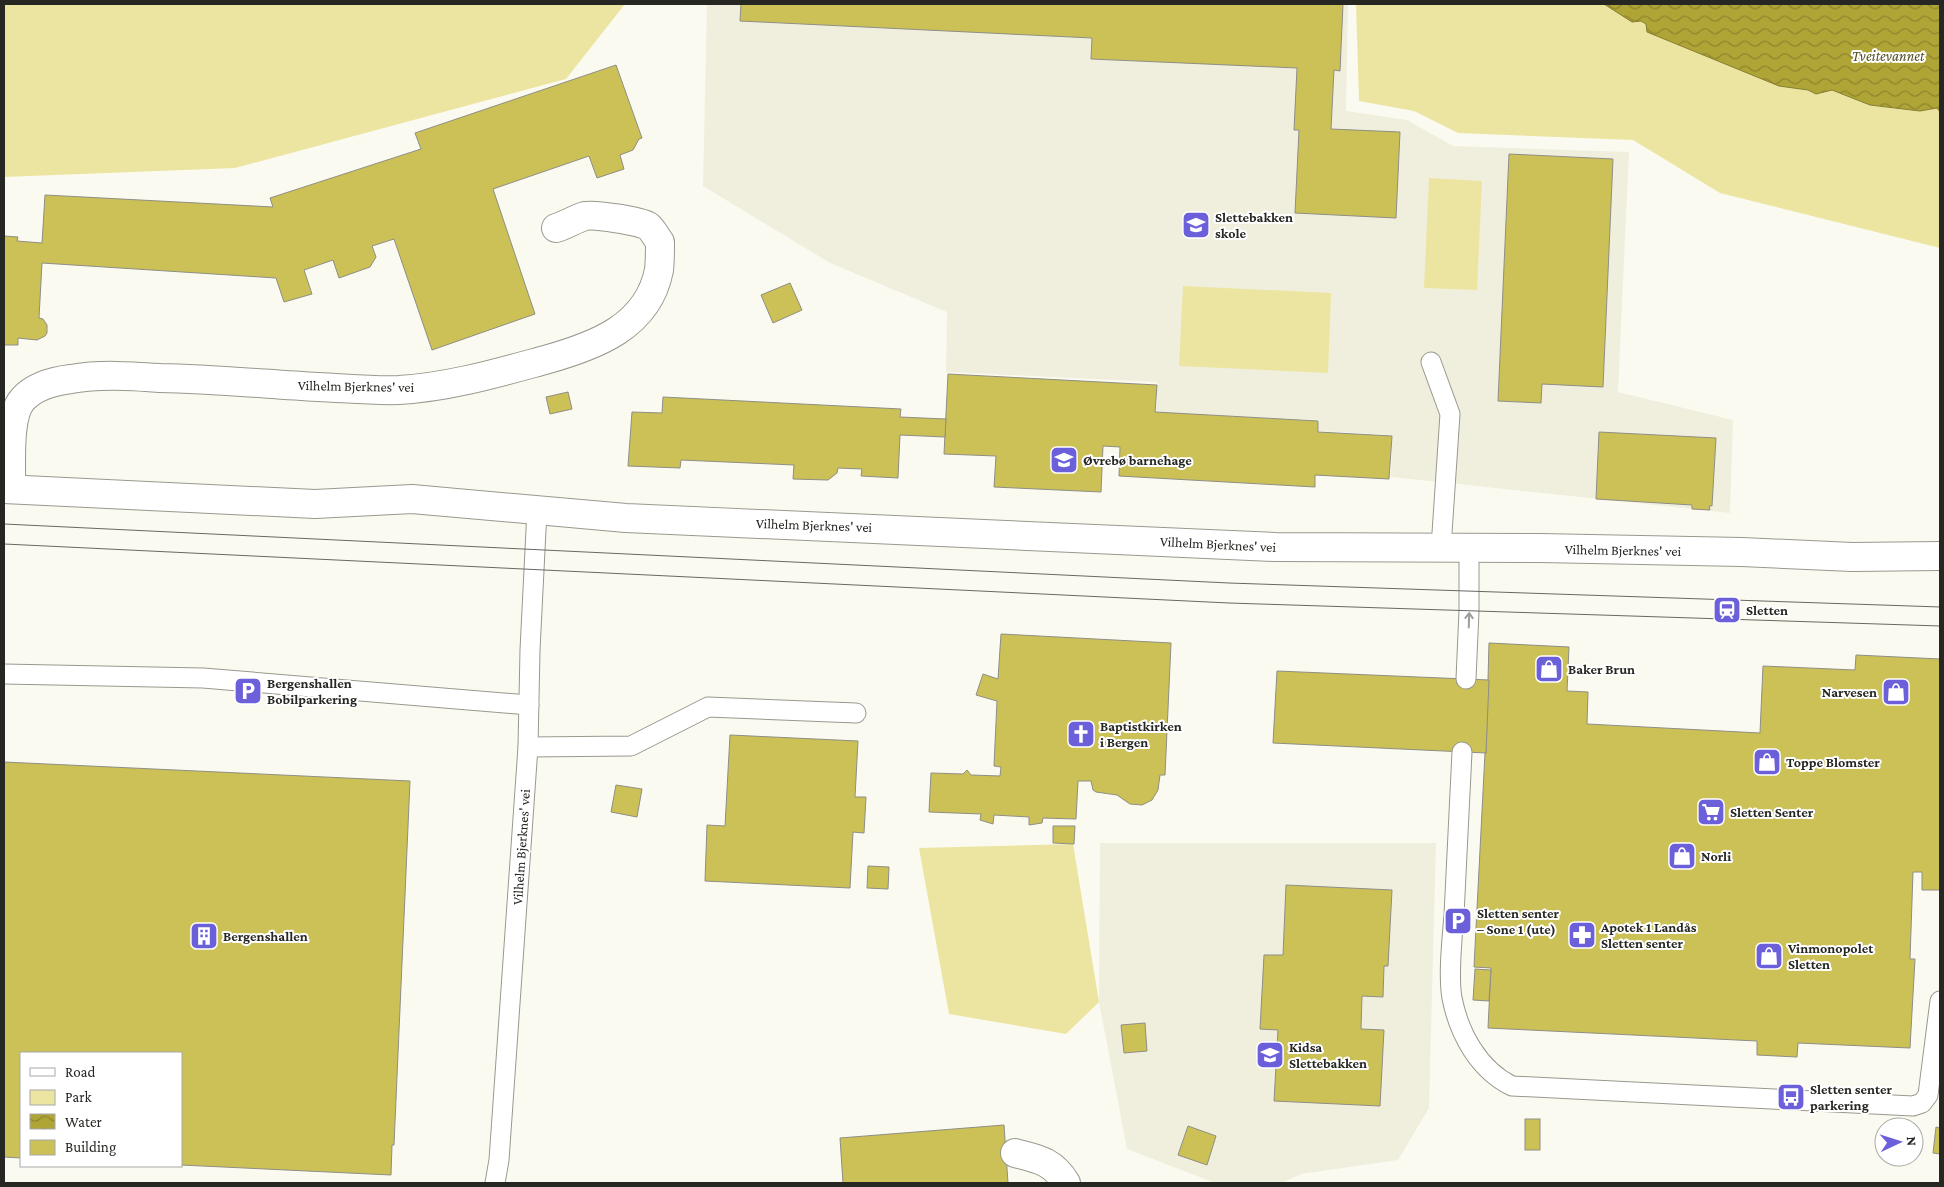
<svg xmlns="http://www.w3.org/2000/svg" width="1944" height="1187" viewBox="0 0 1944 1187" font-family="'Crimson Pro',serif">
	<defs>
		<pattern id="water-waves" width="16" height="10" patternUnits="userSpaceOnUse" patternTransform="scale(1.25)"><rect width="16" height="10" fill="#afa436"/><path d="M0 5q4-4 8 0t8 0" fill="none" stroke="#8e852d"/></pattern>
	</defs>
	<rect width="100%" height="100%" fill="#fbfaf0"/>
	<g fill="#f0efdd">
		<polygon points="707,4 1348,4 1346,111 1407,120 1453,146 1629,152 1618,392 1733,420 1730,513 1391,477 1392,435 1319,431 1319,420 1156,413 1157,382 946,372 947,312 830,263 703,186"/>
		<polygon points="1100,843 1436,843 1429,1108 1398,1160 1301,1174 1282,1183 1215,1183 1127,1149 1099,1002"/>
	</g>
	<g fill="#ece5a1">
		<polygon points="4,4 625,4 566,79 235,168 4,177"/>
		<polygon points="1356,4 1940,4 1940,248 1720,193 1633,140 1458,133 1414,111 1359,101"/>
		<polygon points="1429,178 1482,181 1477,290 1424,288"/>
		<polygon points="1183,286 1331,293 1328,373 1179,366"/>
		<polygon points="1073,844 1099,1002 1066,1034 949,1014 919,848"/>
	</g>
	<polygon fill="url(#water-waves)" stroke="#867e30" points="1604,4 1940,4 1940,112 1937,108 1920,111 1870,105 1832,90 1816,94 1808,90 1779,86 1647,32 1646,24 1641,21 1632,22"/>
	<g fill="#ccc156" stroke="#8f8e85">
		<polygon points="741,4 1343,4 1340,71 1334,70 1331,129 1400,132 1396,218 1295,213 1299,130 1294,130 1297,68 1091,59 1092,38 740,21"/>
		<polygon points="616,65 642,138 639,139 633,150 620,155 624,169 597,178 589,156 493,189 535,314 432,350 394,239 372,246 376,257 370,267 339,278 333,260 304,270 312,294 284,302 276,278 42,263 39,318 43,319 47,325 47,333 45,336 37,340 18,338 18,345 4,345 4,236 18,237 17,241 42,243 45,195 273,207 270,198 421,149 415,133"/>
		<polygon points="1509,154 1613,159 1603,387 1542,384 1541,403 1498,401"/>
		<polygon points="790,283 802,310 773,323 761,295"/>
		<polygon points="948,374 1157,385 1155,412 1318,421 1318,432 1392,436 1389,479 1315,475 1315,487 1119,476 1120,447 1103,446 1101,492 994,487 996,456 944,454"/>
		<polygon points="568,392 572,409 550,414 546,397"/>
		<polygon points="663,397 901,409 900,417 946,419 945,437 900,435 898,478 861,476 862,469 838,468 837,473 828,480 793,479 794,465 681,460 680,468 628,466 632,412 662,413"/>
		<polygon points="1599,432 1716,438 1712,506 1709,506 1710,510 1692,509 1692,505 1596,499"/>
		<polygon points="1001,634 1171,643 1165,775 1160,775 1158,790 1152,800 1142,805 1130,804 1117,795 1096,792 1093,790 1091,781 1078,781 1076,819 1043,818 1042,823 1029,825 1029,817 994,815 993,824 980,820 981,814 929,812 931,773 963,774 967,770 971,775 1000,776 1001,767 994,766 997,701 976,695 983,674 998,679"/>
		<polygon points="1489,643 1569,647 1567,691 1588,692 1587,724 1760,733 1763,666 1855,670 1856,655 1940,659 1940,890 1922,890 1922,872 1913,872 1910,959 1915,959 1910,1048 1798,1043 1797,1057 1757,1055 1757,1041 1488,1028 1491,968 1474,967 1485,753 1486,753"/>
		<polygon points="1277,671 1489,680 1486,753 1273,743"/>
		<polygon points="730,735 858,741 855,797 866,797 864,833 853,832 850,888 705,881 707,825 725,826"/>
		<polygon points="4,762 410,781 394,1145 392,1145 391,1175 181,1165 181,1053 21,1053 21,1158 4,1157"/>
		<polygon points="616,785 642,789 637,817 611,812"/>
		<polygon points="1053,826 1075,826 1074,844 1053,843"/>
		<polygon points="868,866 889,867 888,889 867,888"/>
		<polygon points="1286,885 1392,890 1388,966 1384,966 1383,997 1362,996 1361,1029 1384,1030 1380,1106 1274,1101 1278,1030 1260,1029 1264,955 1283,955"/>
		<polygon points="1475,969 1491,970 1489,1001 1473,1000"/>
		<polygon points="1145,1023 1147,1051 1124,1053 1121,1025"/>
		<rect x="1525" y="1119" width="15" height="31"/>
		<polygon points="1004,1125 1008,1183 843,1183 840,1138"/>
		<polygon points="1188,1126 1216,1136 1207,1165 1178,1155"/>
		<polygon points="1936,1127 1940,1128 1940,1154 1933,1153"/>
	</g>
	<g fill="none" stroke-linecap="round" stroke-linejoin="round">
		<defs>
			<g id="lane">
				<polyline points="1431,362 1450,414 1441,548"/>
				<polyline points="4,674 203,678 529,705"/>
				<polyline points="1466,679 1469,611 1469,548"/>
				<polyline points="528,747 631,746 708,707 856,713"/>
				<path d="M1462,752c-3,54 -5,109 -8,163 -2,24 -6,61 -2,83 7,36 27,72 60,88l401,20 9,-3 6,-8 12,-94"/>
				<polyline points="495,1183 499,1160 528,747 530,650 537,510"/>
			</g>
			<g id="street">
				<path d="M11,489c1,-23 -4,-73 12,-90 12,-13 31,-18 48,-20 29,-5 59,-3 89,-1 52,1 105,6 158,9 26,1 54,4 81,3 50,-3 98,-17 146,-30 50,-14 103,-33 114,-90 1,-9 1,-19 1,-28 -4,-5 -7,-12 -12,-16 -9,-5 -53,-12 -63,-10 -10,3 -19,9 -29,12"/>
				<path d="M1015,1153c23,6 38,8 51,30"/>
			</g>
			<polyline id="secondary" points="4,489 315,504 412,499 626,518 1275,547 1540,548 1742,552 1852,557 1940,556"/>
		</defs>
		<use href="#lane" stroke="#99988e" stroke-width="21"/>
		<use href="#street" stroke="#99988e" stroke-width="30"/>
		<use href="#secondary" stroke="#99988e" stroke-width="30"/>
		<use href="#lane" stroke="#fff" stroke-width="19"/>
		<use href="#street" stroke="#fff" stroke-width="28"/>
		<use href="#secondary" stroke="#fff" stroke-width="28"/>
		<g stroke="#686762" stroke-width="1">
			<polyline points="4,524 1229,583 1940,607"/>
			<polyline points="4,544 1229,603 1940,626"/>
		</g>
	</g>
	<defs><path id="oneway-shaft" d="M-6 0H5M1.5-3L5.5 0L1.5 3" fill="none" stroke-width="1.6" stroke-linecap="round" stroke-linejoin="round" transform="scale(1.25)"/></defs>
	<use stroke="#9d9d9c" href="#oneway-shaft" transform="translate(1469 620) rotate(-88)"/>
	<defs>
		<symbol id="school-square" viewBox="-11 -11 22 22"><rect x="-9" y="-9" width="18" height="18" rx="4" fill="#6b60da" stroke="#fff"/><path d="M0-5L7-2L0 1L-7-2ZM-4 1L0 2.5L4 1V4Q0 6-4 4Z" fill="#fff"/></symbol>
		<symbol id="station-square" viewBox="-11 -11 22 22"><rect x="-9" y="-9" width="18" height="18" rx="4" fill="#6b60da" stroke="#fff"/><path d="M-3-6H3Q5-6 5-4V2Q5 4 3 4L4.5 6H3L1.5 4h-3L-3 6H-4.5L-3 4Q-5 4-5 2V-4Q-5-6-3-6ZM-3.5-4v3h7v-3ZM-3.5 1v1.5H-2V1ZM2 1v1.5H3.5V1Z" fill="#fff"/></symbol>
		<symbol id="shop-square" viewBox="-11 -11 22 22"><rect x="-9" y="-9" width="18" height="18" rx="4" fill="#6b60da" stroke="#fff"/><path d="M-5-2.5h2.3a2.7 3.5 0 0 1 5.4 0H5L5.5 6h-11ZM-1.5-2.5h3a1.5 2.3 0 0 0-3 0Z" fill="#fff"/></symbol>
		<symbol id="parking-square" viewBox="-11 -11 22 22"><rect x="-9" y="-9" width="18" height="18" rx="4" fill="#6b60da" stroke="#fff"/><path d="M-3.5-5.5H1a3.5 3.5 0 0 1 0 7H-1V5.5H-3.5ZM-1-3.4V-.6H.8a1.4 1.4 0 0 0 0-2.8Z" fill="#fff"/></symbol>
		<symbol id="church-square" viewBox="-11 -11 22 22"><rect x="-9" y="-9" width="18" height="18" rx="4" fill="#6b60da" stroke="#fff"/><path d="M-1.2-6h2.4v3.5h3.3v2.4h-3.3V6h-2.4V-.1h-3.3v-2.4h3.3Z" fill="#fff"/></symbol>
		<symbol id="supermarket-square" viewBox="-11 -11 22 22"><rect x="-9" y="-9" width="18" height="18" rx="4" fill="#6b60da" stroke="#fff"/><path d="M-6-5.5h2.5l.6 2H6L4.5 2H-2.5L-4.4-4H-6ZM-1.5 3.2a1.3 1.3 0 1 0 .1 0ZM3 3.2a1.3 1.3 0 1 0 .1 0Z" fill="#fff"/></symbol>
		<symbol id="pharmacy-square" viewBox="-11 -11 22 22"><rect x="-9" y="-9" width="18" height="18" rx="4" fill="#6b60da" stroke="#fff"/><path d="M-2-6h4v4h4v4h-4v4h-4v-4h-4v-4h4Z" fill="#fff"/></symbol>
		<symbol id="building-square" viewBox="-11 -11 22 22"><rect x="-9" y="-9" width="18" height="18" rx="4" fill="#6b60da" stroke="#fff"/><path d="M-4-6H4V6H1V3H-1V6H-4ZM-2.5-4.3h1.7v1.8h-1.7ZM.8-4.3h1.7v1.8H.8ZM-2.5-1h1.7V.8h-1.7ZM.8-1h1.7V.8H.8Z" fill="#fff"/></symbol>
		<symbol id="bus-square" viewBox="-11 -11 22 22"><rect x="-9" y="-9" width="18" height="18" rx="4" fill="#6b60da" stroke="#fff"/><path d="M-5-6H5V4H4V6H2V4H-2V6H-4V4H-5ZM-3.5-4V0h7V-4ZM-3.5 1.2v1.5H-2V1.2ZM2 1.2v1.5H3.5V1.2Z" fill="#fff"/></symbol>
	</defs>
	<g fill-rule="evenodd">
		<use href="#school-square" x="1180" y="209" width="32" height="32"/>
		<use href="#school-square" x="1048" y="444" width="32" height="32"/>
		<use href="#station-square" x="1711" y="594" width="32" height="32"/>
		<use href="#shop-square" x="1533" y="653" width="32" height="32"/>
		<use href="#parking-square" x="232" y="675" width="32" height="32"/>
		<use href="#shop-square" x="1880" y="676" width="32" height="32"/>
		<use href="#church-square" x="1065" y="718" width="32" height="32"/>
		<use href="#shop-square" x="1751" y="746" width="32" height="32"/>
		<use href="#supermarket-square" x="1695" y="796" width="32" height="32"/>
		<use href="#shop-square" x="1666" y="840" width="32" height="32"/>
		<use href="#parking-square" x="1442" y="905" width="32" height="32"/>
		<use href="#pharmacy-square" x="1566" y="919" width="32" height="32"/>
		<use href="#building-square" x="188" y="920" width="32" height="32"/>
		<use href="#shop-square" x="1753" y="940" width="32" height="32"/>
		<use href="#school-square" x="1254" y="1039" width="32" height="32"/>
		<use href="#bus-square" x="1775" y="1081" width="32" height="32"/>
	</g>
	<g text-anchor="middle" stroke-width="4" stroke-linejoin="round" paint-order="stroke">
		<g font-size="14" font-weight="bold" fill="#262622" stroke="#fff" text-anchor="start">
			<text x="1215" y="222">Slettebakken<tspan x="1215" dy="16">skole</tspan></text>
			<text x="1083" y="465">Øvrebø barnehage</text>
			<text x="1746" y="615">Sletten</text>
			<text x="1568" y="674">Baker Brun</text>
			<text x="267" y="688">Bergenshallen<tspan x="267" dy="16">Bobilparkering</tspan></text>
			<text x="1877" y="697" text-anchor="end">Narvesen</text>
			<text x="1100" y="731">Baptistkirken<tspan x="1100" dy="16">i Bergen</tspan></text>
			<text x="1786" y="767">Toppe Blomster</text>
			<text x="1730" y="817">Sletten Senter</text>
			<text x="1701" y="861">Norli</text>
			<text x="1477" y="918">Sletten senter<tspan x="1477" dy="16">– Sone 1 (ute)</tspan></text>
			<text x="1601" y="932">Apotek 1 Landås<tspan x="1601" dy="16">Sletten senter</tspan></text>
			<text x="223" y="941">Bergenshallen</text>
			<text x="1788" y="953">Vinmonopolet<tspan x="1788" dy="16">Sletten</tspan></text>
			<text x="1289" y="1052">Kidsa<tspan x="1289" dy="16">Slettebakken</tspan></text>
			<text x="1810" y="1094">Sletten senter<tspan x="1810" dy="16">parkering</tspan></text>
		</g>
		<g font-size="14" fill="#262622" stroke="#fff">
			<text transform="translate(356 386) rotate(1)" y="5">Vilhelm Bjerknes' vei</text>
			<text transform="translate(814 525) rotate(2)" y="5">Vilhelm Bjerknes' vei</text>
			<text transform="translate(1218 544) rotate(3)" y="5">Vilhelm Bjerknes' vei</text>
			<text transform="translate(1623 550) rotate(1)" y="5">Vilhelm Bjerknes' vei</text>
			<text transform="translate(521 847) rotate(-86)" y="5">Vilhelm Bjerknes' vei</text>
		</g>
		<g font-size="15" font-style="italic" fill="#534e22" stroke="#fff">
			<text x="1888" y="61">Tveitevannet</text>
		</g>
	</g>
	<rect width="1944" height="1187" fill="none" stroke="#262622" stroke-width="10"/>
	<rect x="20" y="1052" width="162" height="115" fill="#ffffff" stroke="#a8a8a7"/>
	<rect x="30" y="1068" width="25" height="8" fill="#ffffff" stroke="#a8a8a7"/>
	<text x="65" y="1077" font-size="15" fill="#262622">Road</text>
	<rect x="30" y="1090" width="25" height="15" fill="#ece5a1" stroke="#a8a8a7"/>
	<text x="65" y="1102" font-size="15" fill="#262622">Park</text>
	<rect x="30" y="1114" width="25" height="15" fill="url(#water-waves)" stroke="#a8a8a7"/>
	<text x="65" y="1127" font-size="15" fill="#262622">Water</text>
	<rect x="30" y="1140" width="25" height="15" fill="#ccc156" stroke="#a8a8a7"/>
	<text x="65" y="1152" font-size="15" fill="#262622">Building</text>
	<g transform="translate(1899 1142) rotate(86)"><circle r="24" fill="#ffffff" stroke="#a8a8a7"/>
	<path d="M0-4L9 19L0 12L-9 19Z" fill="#6b60da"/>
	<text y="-8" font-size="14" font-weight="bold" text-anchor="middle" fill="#262622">N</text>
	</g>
</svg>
